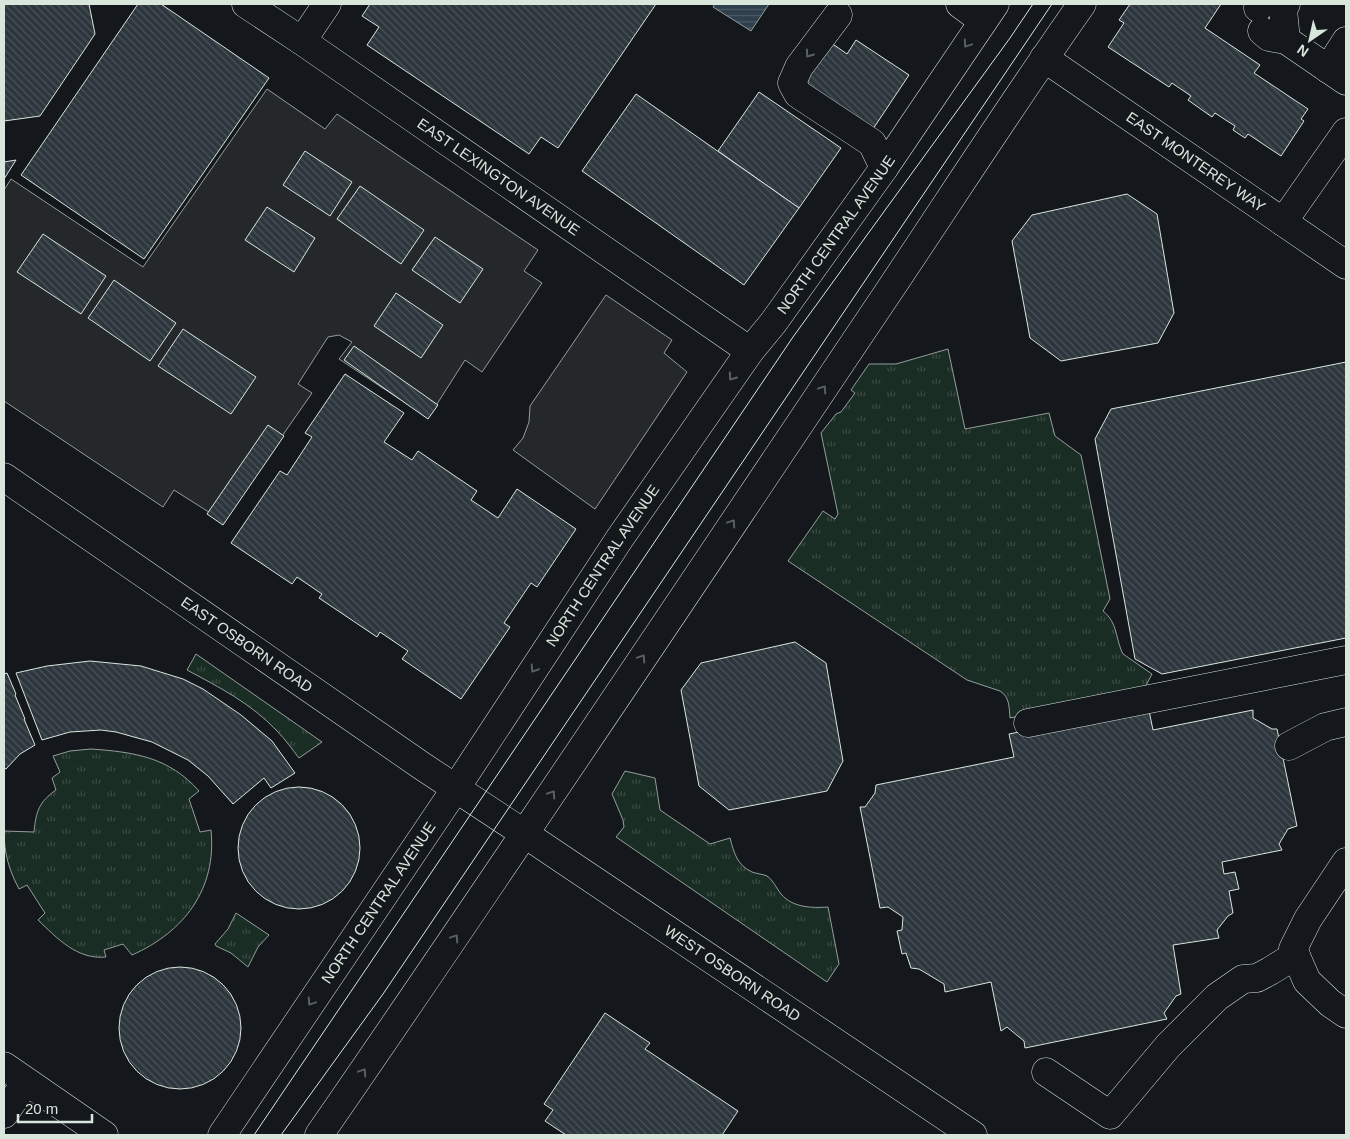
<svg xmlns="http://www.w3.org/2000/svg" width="1350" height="1139" viewBox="0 0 1350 1139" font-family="Helvetica,sans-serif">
	<defs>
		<pattern id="grass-tufts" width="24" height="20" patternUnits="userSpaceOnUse" patternTransform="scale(1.25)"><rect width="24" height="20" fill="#1a2d24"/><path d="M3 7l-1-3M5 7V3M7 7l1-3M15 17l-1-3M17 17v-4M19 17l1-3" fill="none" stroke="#3b4b43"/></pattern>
		<pattern id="water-rules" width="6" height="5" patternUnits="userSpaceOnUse" patternTransform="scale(1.25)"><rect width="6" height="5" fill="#2f3f4d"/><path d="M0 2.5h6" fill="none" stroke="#4c5b66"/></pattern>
		<pattern id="building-back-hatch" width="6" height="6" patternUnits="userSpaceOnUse" patternTransform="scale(1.25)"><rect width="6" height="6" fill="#2c363c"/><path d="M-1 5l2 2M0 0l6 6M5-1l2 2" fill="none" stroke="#4a5358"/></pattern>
	</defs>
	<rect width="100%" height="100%" fill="#14181c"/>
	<g fill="url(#grass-tufts)" stroke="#939e99">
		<path d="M948,349l17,80 84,-16 6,23 26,19 29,144 -7,12c15,12 12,27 20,43l29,20 -9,17 -133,27c-1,-10 0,-21 -10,-27l-33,-11 -179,-119 35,-50 12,8 3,-5 -17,-81 15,-19 5,-2 14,-19 -4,-3 18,-26h27z"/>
		<path d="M196,654l126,88 -23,16c-7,-9 -14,-19 -22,-27 -25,-27 -58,-44 -90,-61z"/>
		<path d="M91,749c43,3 78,8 108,42l-10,8 11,33 11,-2c6,59 -27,102 -79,125l-9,-11 -19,6 2,7c-29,3 -49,-19 -68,-37l7,-7 -18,-28 -8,4c-10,-19 -15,-36 -15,-58l30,1c2,-21 5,-30 22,-42l-4,-12 8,-6 -7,-16 17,-5z"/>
		<path d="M625,771l30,7 5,32 50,34 20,-6c4,15 7,27 22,34 5,2 11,2 15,4 6,4 10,13 14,18 12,14 31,14 47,13l11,57 -12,18 -211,-145 8,-10 -1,-7 -11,-26z"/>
		<polygon points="236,913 269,935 258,947 248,967 231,953 216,946 215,944 228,929"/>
	</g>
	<g fill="#24282b" stroke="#939e99">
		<polygon points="267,89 325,129 337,114 538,250 524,271 542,283 482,372 465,360 428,418 339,359 352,342 339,335 328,337 298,384 312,393 223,521 174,490 163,507 4,401 4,190 11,179 143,267"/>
		<polygon points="606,295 672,340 664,353 687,372 595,509 513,450 523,438 529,422 530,406"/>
	</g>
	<polygon fill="url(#water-rules)" stroke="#939e99" points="715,4 769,4 751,31 713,7"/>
	<g fill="url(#building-back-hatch)" stroke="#d8e6dc">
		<polygon points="4,4 89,4 95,34 40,116 4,121"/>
		<polygon points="138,4 161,4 269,78 144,259 21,175"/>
		<polygon points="370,4 656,4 558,148 541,137 529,154 367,45 379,27 362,16"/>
		<polygon points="1130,4 1221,4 1205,28 1260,65 1254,73 1308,109 1301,119 1304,121 1281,156 1248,134 1245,138 1233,130 1235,126 1215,113 1212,117 1188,100 1191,96 1172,83 1169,87 1108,47 1124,23 1119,20"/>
		<polygon points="827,40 847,54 856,40 909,75 871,132 798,83"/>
		<polygon points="759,92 841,148 799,208 718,151"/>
		<polygon points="636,94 799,208 744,285 582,171"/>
		<polygon points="305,151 352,182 330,216 283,185"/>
		<polygon points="16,160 4,179 4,162"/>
		<polygon points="360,186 424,230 401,264 337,219"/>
		<polygon points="1127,194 1157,214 1174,313 1158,343 1061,361 1030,338 1012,241 1032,215"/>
		<polygon points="267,207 315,238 294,272 245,240"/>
		<polygon points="43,234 106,276 81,314 17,272"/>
		<polygon points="435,237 483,269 460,303 412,270"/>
		<polygon points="114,280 176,323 150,361 88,318"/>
		<polygon points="396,293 443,325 421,358 374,326"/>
		<polygon points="183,329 256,377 231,414 158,366"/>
		<polygon points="354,346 438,405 428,419 344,360"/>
		<polygon points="1346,362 1346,638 1162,674 1135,659 1095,439 1111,409"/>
		<polygon points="345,374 404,413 384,442 412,460 418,451 477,491 471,500 498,518 517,489 576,529 537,587 531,583 504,623 510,627 461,699 402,659 408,651 380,632 377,637 319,598 322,594 297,577 292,584 231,543 280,471 287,475 312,437 305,433"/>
		<polygon points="268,425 284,436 223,525 207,514"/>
		<polygon points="795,642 826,663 843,761 827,791 729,810 699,786 681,690 701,663"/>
		<polygon points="90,661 141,666 183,679 203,689 241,715 272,741 295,773 271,788 264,778 233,804 208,776 188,760 152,742 116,732 101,730 70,732 42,740 16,673 47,666"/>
		<polygon points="4,673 4,674 7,673 16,694 15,695 25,719 24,719 35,745 20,754 6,769 4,768"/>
		<polygon points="1148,706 1153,730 1253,710 1253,718 1272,729 1277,729 1297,826 1288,829 1279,844 1282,850 1222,862 1224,874 1235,872 1239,889 1229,891 1233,913 1228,916 1217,930 1219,938 1173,945 1181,994 1176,996 1164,1013 1167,1019 1025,1048 1024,1041 1007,1027 1001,1031 991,982 945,992 944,984 919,969 911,968 906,953 902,954 897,931 902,930 903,917 888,907 880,908 860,807 865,807 875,793 876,785 1014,757 1009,734"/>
		<circle cx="299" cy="848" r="61"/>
		<circle cx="180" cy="1028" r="61"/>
		<polygon points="605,1013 650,1043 645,1049 738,1111 722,1135 566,1135 545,1121 553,1110 544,1104"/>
	</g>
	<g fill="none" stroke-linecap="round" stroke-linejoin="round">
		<defs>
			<g id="minor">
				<path id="s1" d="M246,4l56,37 448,310"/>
				<polyline points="960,4 983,21"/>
				<polyline points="1258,8 1260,4"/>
				<polyline points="838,15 799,67 792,83 798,94 872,143 884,168"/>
				<polyline points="1262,31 1269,37 1286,40 1346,81"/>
				<polyline points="1286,40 1283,10 1286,4"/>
				<polyline points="302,41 327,4"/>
				<path id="s2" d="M1044,58l302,207"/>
				<polyline points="1328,69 1346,41"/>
				<polyline points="1283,222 1346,132"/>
				<polyline points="1028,723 1346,660"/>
				<polyline points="1289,746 1325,727 1346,722"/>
				<path id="s3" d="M525,834l448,301"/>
				<polyline points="1346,862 1308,919 1293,949 1307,981 1330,1003 1346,1014"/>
				<polyline points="4,1066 104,1135"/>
				<polyline points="1046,1072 1110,1115 1168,1046 1217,997 1243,979 1257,978 1270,971 1296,955"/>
				<polyline points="4,1114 26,1082"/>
			</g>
			<g id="major">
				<path id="s4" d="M4,477l418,289 103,68"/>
				<path id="s5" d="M222,1135l234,-347 164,-250 130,-187 23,-28 111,-155 111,-164"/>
				<path d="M319,1135c192,-278 379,-560 568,-841 65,-97 128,-195 195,-290"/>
			</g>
		</defs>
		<use href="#minor" stroke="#d8e6dc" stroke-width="29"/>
		<use href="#major" stroke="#d8e6dc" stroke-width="29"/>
		<use href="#minor" stroke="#14181c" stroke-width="28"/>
		<use href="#major" stroke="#14181c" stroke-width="28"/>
		<g stroke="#d8e6dc" stroke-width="1">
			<polyline points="254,1135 793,337 1010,38 1033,4"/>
			<polyline points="281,1135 383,994 1052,4"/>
		</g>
	</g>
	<defs><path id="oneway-chevron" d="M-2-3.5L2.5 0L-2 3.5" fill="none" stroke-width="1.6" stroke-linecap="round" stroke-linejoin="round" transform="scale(1.25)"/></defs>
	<g stroke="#59605f">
		<use href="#oneway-chevron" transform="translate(967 44) rotate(124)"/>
		<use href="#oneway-chevron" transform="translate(809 54) rotate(126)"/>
		<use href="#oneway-chevron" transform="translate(732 377) rotate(125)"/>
		<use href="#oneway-chevron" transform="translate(823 389) rotate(-56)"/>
		<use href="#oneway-chevron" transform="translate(732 523) rotate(-56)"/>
		<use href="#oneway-chevron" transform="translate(642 658) rotate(-56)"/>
		<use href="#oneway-chevron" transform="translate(534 669) rotate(123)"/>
		<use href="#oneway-chevron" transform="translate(552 794) rotate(-56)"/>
		<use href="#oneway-chevron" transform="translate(455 938) rotate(-56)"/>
		<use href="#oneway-chevron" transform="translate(311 1002) rotate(124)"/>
		<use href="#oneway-chevron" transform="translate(363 1072) rotate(-56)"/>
	</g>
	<g text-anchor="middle" stroke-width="4" stroke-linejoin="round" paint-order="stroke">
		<g font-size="15" fill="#d8e6dc" stroke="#14181c">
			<text dy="5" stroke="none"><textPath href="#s2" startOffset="184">EAST MONTEREY WAY</textPath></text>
			<text dy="5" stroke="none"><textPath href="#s1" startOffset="306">EAST LEXINGTON AVENUE</textPath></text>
			<text dy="5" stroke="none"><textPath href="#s5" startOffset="1090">NORTH CENTRAL AVENUE</textPath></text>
			<text dy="5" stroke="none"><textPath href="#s5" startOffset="685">NORTH CENTRAL AVENUE</textPath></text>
			<text dy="5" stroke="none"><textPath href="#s4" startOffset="295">EAST OSBORN ROAD</textPath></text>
			<text dy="5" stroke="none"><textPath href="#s5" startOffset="280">NORTH CENTRAL AVENUE</textPath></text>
			<text dy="5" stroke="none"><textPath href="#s3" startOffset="250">WEST OSBORN ROAD</textPath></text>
		</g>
	</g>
	<rect width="1350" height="1139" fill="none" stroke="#d8e6dc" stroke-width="10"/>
	<g transform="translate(1310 40) rotate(214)" stroke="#14181c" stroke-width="4" paint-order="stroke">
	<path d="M0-4L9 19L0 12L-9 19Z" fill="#d8e6dc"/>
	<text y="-8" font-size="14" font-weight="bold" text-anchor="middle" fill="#d8e6dc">N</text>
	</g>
	<path d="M18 1114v8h74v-8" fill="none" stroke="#d8e6dc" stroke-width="2.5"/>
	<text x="25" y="1114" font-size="15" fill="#d8e6dc" stroke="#14181c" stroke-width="4" paint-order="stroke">20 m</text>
</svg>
